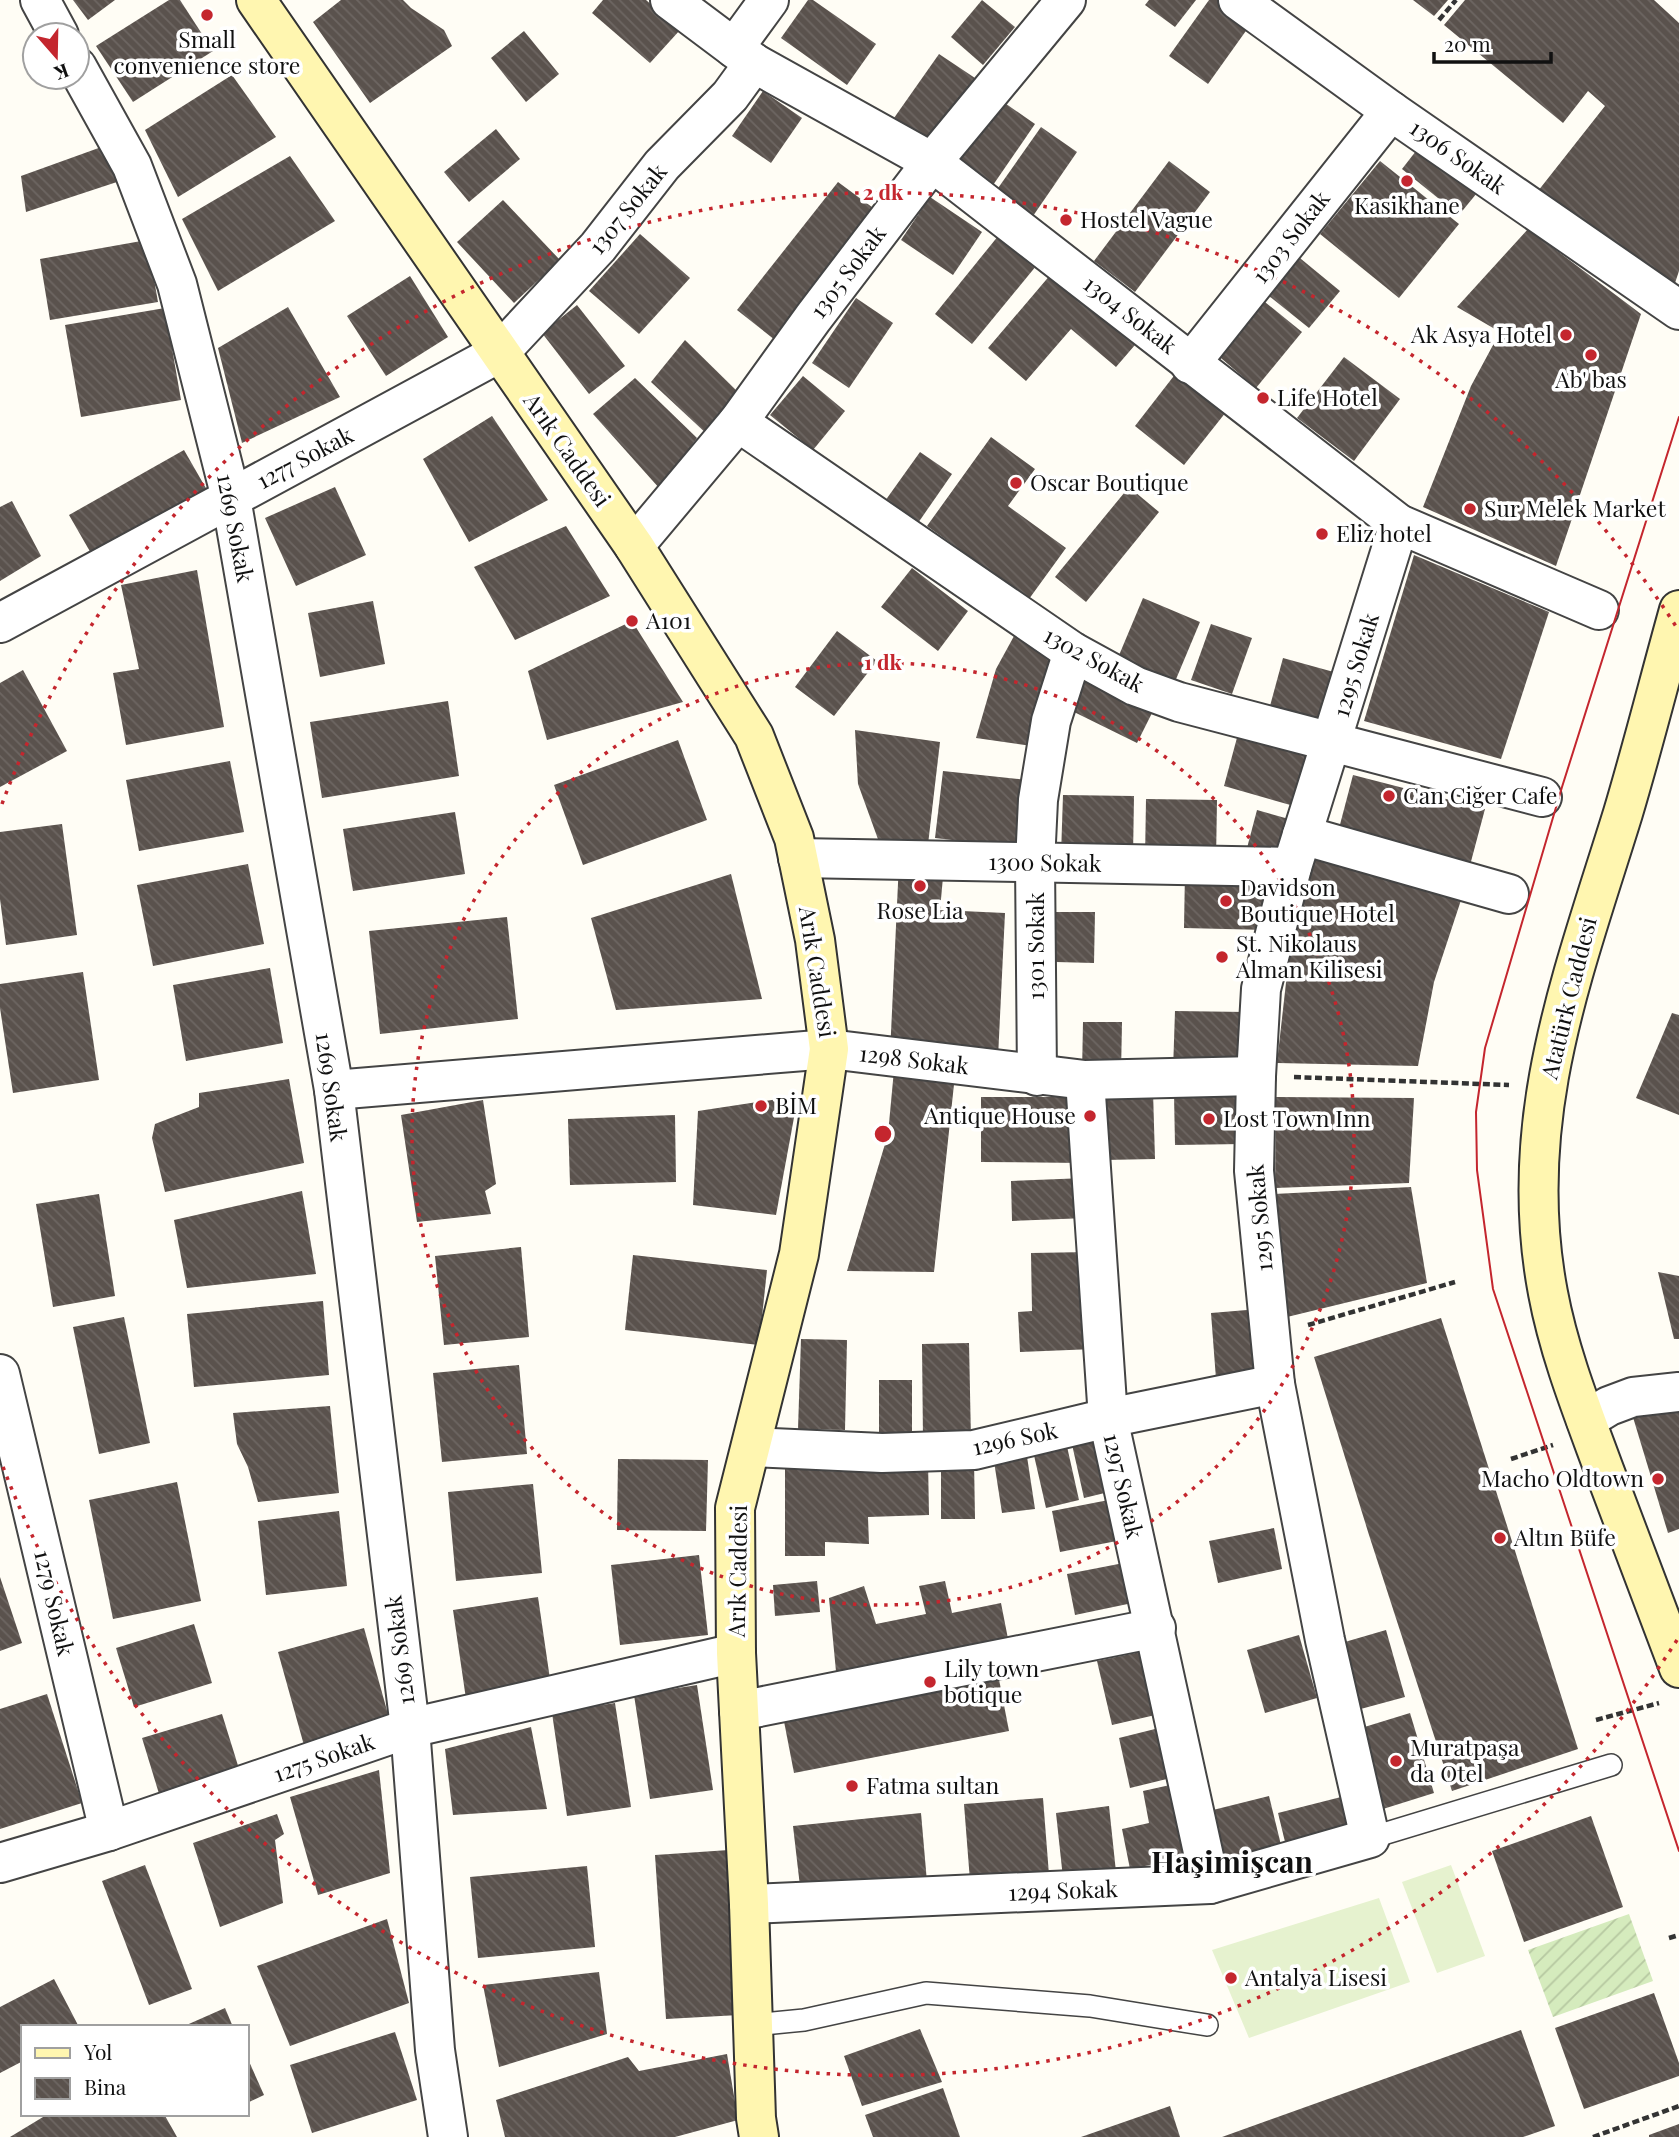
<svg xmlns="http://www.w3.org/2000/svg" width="1679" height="2137" viewBox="0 0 1679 2137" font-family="'Playfair Display',serif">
	<defs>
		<pattern id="garden-furrows" width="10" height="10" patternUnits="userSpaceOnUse" patternTransform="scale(1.75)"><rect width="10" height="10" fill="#d5ebbd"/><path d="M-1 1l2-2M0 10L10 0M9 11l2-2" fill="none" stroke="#b6c8a1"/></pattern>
		<pattern id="building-back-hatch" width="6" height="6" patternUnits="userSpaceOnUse" patternTransform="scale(1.75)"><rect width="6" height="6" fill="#5a524d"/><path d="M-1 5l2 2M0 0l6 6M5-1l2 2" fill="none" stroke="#6d6662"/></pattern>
	</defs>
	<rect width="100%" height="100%" fill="#fffdf5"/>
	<polygon fill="url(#garden-furrows)" points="1629,1914 1653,1981 1553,2017 1528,1950"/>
	<g fill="#e6f2cf">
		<polygon points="1451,1865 1485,1956 1437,1973 1402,1882"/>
		<polygon points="1379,1898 1410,1982 1249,2038 1212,1950"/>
	</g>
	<g fill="url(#building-back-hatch)">
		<polygon points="73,0 115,0 88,20"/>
		<polygon points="169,0 180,0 213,51 133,102 96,46"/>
		<polygon points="341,0 403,0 411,8 444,30 452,46 370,103 313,22"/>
		<polygon points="603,0 646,0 680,30 650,63 592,13"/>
		<polygon points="808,0 813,0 876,44 847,85 781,38"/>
		<polygon points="982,0 1015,27 983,65 951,37"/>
		<polygon points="1149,0 1196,0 1175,27 1145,5"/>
		<polygon points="1209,0 1223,0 1253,21 1208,84 1169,56"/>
		<polygon points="1413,0 1448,0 1434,16"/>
		<polygon points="1465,0 1654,0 1679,23 1679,271 1675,283 1538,191 1605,106 1588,91 1563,123 1444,25"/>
		<polygon points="524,31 559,74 526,102 491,58"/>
		<polygon points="939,54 975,78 931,143 894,118"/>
		<polygon points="232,75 276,137 178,197 145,130"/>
		<polygon points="763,91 802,118 771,163 732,136"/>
		<polygon points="999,99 1035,124 991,188 955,163"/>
		<polygon points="1041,127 1077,152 1033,216 996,191"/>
		<polygon points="496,129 520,159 469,202 444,172"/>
		<polygon points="1423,142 1481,188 1459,215 1402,169"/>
		<polygon points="107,145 126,179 26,212 21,176"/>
		<polygon points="290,156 335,221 218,291 182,219"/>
		<polygon points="1169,161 1210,192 1135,292 1094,261"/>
		<polygon points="1380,161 1459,224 1399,298 1320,234"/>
		<polygon points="838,182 880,213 780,344 737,310"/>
		<polygon points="930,197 982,232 953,275 901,240"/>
		<polygon points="503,200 560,260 514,303 457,242"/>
		<polygon points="1528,229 1641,314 1556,566 1423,507 1471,386 1500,332 1457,307"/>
		<polygon points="1003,230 1041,260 972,344 935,314"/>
		<polygon points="640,234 690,278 639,334 589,291"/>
		<polygon points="147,240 158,302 50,320 40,259"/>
		<polygon points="1295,254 1340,291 1309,328 1264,292"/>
		<polygon points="1057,267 1141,338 1116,367 1071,329 1026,381 988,348"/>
		<polygon points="410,276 448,337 386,376 347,316"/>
		<polygon points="856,298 893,323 849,388 812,363"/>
		<polygon points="1260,298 1302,332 1256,388 1215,353"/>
		<polygon points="577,305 625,366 589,394 542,333"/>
		<polygon points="288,307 340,397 242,443 218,348"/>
		<polygon points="165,308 181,400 81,417 65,325"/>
		<polygon points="685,340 738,392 709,436 651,382"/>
		<polygon points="1344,357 1400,399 1354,461 1297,418"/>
		<polygon points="1180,368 1230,407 1184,465 1135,426"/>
		<polygon points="803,376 845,411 813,450 770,415"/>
		<polygon points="635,378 697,438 660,489 593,414"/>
		<polygon points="492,416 548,500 469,542 423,459"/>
		<polygon points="991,437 1035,469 1008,506 1066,548 1029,599 927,526"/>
		<polygon points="184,450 211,497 96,562 69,515"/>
		<polygon points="920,452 952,474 918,523 885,501"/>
		<polygon points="335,487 366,555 296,586 265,518"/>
		<polygon points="1129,487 1159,512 1086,602 1055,577"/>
		<polygon points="12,501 41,556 0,581 0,507"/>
		<polygon points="566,526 610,596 515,640 474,567"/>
		<polygon points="1414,555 1549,612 1501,759 1364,721"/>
		<polygon points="912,568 968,611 938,651 881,607"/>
		<polygon points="197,570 224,727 126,745 113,673 139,669 121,585"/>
		<polygon points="1143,598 1200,622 1174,684 1117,660"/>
		<polygon points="373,601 385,664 320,677 308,613"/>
		<polygon points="632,621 683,702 547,740 528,671"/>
		<polygon points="1211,624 1252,638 1232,694 1191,680"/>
		<polygon points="1019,627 1065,654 1032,746 976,738 996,669"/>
		<polygon points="837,631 877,661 834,716 795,687"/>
		<polygon points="1283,658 1341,674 1324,733 1267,717"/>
		<polygon points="23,670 67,751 0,787 0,683"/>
		<polygon points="1086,678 1153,711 1137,743 1070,710"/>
		<polygon points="448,701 459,776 322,798 310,722"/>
		<polygon points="855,730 940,742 927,853 883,853 858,784"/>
		<polygon points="1238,734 1316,755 1301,808 1224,786"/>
		<polygon points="678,740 707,820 583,865 554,785"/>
		<polygon points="230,761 244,832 139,851 126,780"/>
		<polygon points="943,771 1028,780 1021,848 935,838"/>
		<polygon points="1353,775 1485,809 1469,869 1337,836"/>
		<polygon points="1063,795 1134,796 1133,857 1061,855"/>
		<polygon points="1146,799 1217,800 1216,861 1145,859"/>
		<polygon points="1257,810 1296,821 1286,858 1247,848"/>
		<polygon points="455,812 465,874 353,891 343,829"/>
		<polygon points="62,824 77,935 6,945 0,899 0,832"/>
		<polygon points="1314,854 1465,888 1434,982 1418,1066 1277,1063 1289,956"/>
		<polygon points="899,862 944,866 940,910 1005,913 998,1058 890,1054"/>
		<polygon points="248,864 264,944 153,966 137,885"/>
		<polygon points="1185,871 1270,874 1267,930 1184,928"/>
		<polygon points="731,874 762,999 616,1010 591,918"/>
		<polygon points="1056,912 1095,912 1094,963 1056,962"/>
		<polygon points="507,917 518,1019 380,1034 369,931"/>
		<polygon points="270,968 283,1043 186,1061 173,985"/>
		<polygon points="83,972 99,1080 13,1093 0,1008 0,984"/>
		<polygon points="1175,1011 1246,1012 1244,1072 1173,1071"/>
		<polygon points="1672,1013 1679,1015 1679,1115 1636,1098"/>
		<polygon points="1083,1022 1122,1022 1121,1073 1082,1073"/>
		<polygon points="894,1070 955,1075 934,1272 847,1271 888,1134"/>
		<polygon points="289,1079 304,1163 165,1192 152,1138 155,1124 199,1107 199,1093"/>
		<polygon points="1153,1091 1155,1159 1104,1160 1103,1092"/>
		<polygon points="1174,1094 1243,1094 1243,1144 1175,1145"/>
		<polygon points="798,1096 776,1215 693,1205 698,1111"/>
		<polygon points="981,1097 1082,1097 1082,1163 981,1162"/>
		<polygon points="1276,1097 1414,1098 1409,1183 1275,1188"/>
		<polygon points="483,1100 496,1184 485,1191 491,1214 417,1222 401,1115"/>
		<polygon points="675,1115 676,1182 570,1185 568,1119"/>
		<polygon points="1085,1178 1087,1218 1012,1221 1011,1181"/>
		<polygon points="1411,1187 1427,1283 1287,1317 1274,1194"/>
		<polygon points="302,1191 316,1274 187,1288 174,1220"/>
		<polygon points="99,1194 115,1296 53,1307 36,1204"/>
		<polygon points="521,1247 529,1337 444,1345 435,1256"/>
		<polygon points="1089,1252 1094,1349 1020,1352 1018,1312 1032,1311 1031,1253"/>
		<polygon points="633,1255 767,1270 759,1345 625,1330"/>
		<polygon points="1658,1272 1679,1276 1679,1339 1674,1339"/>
		<polygon points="323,1301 329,1375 194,1387 187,1314"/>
		<polygon points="1259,1309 1264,1376 1216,1379 1211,1313"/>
		<polygon points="124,1317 150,1443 99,1454 73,1327"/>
		<polygon points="1441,1318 1578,1749 1452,1791 1369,1535 1314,1357"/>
		<polygon points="801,1339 847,1340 845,1430 798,1429"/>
		<polygon points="969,1343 971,1440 923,1441 922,1344"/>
		<polygon points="519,1365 527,1454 442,1462 433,1373"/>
		<rect x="879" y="1380" width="33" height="63"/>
		<polygon points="1679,1399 1679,1529 1668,1533 1632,1414"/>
		<polygon points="330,1406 339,1493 258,1502 248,1467 237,1444 233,1413"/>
		<polygon points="1103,1433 1117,1490 1084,1498 1071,1440"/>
		<polygon points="1066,1442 1079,1500 1046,1508 1033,1451"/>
		<polygon points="1026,1450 1035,1509 1002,1513 993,1455"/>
		<polygon points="618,1459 708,1460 706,1531 617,1530"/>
		<polygon points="928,1460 929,1515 868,1517 869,1544 825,1542 825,1556 785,1556 785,1463 825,1463 825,1471 867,1472 867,1461"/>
		<polygon points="974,1460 975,1519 941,1519 941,1461"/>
		<polygon points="177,1482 201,1601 113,1619 89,1500"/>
		<polygon points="533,1484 542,1573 456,1581 448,1492"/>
		<polygon points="1119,1498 1127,1539 1060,1552 1052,1511"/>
		<polygon points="339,1511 347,1586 266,1595 258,1521"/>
		<polygon points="1274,1528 1282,1569 1218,1583 1209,1541"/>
		<polygon points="699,1555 708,1635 620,1645 611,1565"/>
		<polygon points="1134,1561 1142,1601 1075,1615 1067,1574"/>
		<polygon points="0,1577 22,1643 0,1651"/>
		<polygon points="817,1581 820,1612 775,1616 773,1585"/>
		<polygon points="945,1581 952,1613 1001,1603 1010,1649 837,1682 829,1598 864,1586 876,1624 926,1614 919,1586"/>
		<polygon points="538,1597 551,1686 466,1699 453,1610"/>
		<polygon points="194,1624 212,1683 134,1707 116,1648"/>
		<polygon points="364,1628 391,1725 305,1749 278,1652"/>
		<polygon points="1386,1630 1405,1697 1357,1710 1338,1644"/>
		<polygon points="1299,1635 1317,1698 1265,1713 1247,1650"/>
		<polygon points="1150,1650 1164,1713 1112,1725 1097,1661"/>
		<polygon points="997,1669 1009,1731 794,1773 782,1711"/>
		<polygon points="697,1685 713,1790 650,1799 634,1695"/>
		<polygon points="47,1694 82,1803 0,1829 0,1709"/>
		<polygon points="615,1703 631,1807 567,1816 552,1713"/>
		<polygon points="1410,1713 1434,1793 1383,1809 1358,1729"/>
		<polygon points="222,1714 240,1772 160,1797 142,1738"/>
		<polygon points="1167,1726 1179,1776 1130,1788 1119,1738"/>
		<polygon points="531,1727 547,1809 453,1815 445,1749"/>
		<polygon points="379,1770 390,1873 318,1895 290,1797"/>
		<polygon points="1179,1783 1194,1856 1130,1869 1122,1829 1149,1823 1143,1791"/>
		<polygon points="1269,1796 1281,1845 1224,1858 1213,1810"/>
		<polygon points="1345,1796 1353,1829 1286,1846 1278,1813"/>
		<polygon points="1043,1798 1049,1875 970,1881 964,1804"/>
		<polygon points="1109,1806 1116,1872 1063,1878 1056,1813"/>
		<polygon points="921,1813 927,1882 801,1895 793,1826"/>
		<polygon points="277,1814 284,1834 275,1840 283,1903 220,1927 193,1843"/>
		<polygon points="1591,1816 1623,1907 1524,1942 1492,1851"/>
		<polygon points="729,1850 739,2015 666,2019 655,1855"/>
		<polygon points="145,1865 192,1989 149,2005 102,1881"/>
		<polygon points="587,1866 595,1947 478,1958 470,1877"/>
		<polygon points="387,1919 409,2003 290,2046 257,1966"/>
		<polygon points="599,1972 607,2034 499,2067 483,1985"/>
		<polygon points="54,1979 79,2027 23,2027 23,2061 0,2073 0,2007"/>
		<polygon points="1654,1993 1679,2063 1679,2076 1584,2109 1555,2028"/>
		<polygon points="225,2008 233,2027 182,2027"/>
		<polygon points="920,2029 942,2082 862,2106 844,2056"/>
		<polygon points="1521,2030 1555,2126 1523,2137 1222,2137"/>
		<polygon points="395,2032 417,2100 312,2133 290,2065"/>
		<polygon points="727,2054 738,2120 675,2137 505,2137 496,2100 628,2057 639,2071"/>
		<polygon points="247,2057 264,2095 247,2103"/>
		<polygon points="943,2088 960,2137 873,2137 865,2115"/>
		<polygon points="1170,2106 1180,2137 1081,2137"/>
		<polygon points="48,2114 164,2114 177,2137 10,2137"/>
		<polygon points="1679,2124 1679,2137 1649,2137 1649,2135"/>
	</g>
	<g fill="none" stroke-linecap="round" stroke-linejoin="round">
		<defs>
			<g id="lane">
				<polyline points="1370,1838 1611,1765"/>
				<polyline points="753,2025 804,2020 926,1993 1090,2006 1207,2025"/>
			</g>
			<g id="street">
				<polyline points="40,0 59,35"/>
				<polyline points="670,0 754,63 932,162 1399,524 1599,610"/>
				<polyline points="1238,0 1391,111 1679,310"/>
				<polyline points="734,48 769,0"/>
				<polyline points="77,67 132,166 177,284 231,498 334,1090 410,1728 435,2050 448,2137"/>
				<polyline points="1190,364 1391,111"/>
				<polyline points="738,422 1073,652 1135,686 1179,702 1542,797"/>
				<polyline points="634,546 738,422 813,318 932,162 1066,0"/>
				<polyline points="0,623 499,353 598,247 662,165 730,96 754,63"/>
				<polyline points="1302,835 1509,894"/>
				<polyline points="798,858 1292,867"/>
				<polyline points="1037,1076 1035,863 1038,800 1051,721 1073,652"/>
				<polyline points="1085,1080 1108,1418 1210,1884"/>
				<polyline points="334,1090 829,1049 1085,1080 1256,1076"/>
				<polyline points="0,1374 109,1831"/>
				<polyline points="1586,1420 1609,1406 1633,1397 1679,1392"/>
				<polyline points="751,1447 882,1453 974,1450 1108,1418 1275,1384"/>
				<polyline points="739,1711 1156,1628"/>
				<polyline points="0,1863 109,1831 410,1728 736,1653"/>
				<polyline points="749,1904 1210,1884 1370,1838 1325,1640 1275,1384 1254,1171 1256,1076 1261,989 1292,867 1399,524"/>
			</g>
			<g id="secondary">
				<polyline points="256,0 634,546 754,736 794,838 815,940 829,1049 799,1254 735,1508 736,1653 749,1904 756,2118 759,2137"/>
				<path d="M1679,610c-19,68 -36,136 -56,203 -50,162 -108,307 -75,480 11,59 34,117 55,174 26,67 51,134 76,201"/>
			</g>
		</defs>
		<use href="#lane" stroke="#444" stroke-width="24"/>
		<use href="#street" stroke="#444" stroke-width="42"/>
		<use href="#secondary" stroke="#333" stroke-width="42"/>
		<g stroke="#333" stroke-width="4.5" stroke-dasharray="7 3.5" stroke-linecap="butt">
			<polyline points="1439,20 1456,0"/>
			<polyline points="1294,1077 1509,1085"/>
			<polyline points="1308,1325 1455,1282"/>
			<polyline points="1511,1459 1553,1445"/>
			<polyline points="1596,1720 1659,1703"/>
			<polyline points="1669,1938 1679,1935"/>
			<polyline points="1593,2137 1679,2106"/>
		</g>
		<use href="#lane" stroke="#fff" stroke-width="21"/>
		<use href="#street" stroke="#fff" stroke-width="38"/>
		<use href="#secondary" stroke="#fff6b0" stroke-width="38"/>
		<polyline stroke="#c4262e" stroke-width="2" points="1679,417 1562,787 1485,1048 1476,1112 1477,1170 1493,1289 1679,1851"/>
	</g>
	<g fill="none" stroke="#c4262e" stroke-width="3.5" stroke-dasharray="3.5 7">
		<circle cx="883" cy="1134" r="471"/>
		<path d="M1677 1640A941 941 0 0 1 2 1464M2 804A941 941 0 0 1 1677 628"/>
	</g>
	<g fill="#c4262e" stroke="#fff" stroke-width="2.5">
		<circle cx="207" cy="15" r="7"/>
		<circle cx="1407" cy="181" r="7"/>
		<circle cx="1066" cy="220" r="7"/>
		<circle cx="1566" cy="335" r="7"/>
		<circle cx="1591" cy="355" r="7"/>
		<circle cx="1263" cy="398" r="7"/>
		<circle cx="1016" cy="483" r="7"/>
		<circle cx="1470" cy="509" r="7"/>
		<circle cx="1322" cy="534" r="7"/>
		<circle cx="632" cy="621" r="7"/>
		<circle cx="1389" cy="796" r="7"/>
		<circle cx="920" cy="886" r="7"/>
		<circle cx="1226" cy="901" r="7"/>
		<circle cx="1222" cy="957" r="7"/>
		<circle cx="761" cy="1106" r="7"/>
		<circle cx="1090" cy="1116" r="7"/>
		<circle cx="1209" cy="1119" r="7"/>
		<circle cx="1658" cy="1479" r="7"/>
		<circle cx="1500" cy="1538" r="7"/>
		<circle cx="930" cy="1682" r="7"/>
		<circle cx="1396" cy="1761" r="7"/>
		<circle cx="852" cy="1786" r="7"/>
		<circle cx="1231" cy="1978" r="7"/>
	</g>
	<g text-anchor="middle" stroke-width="7" stroke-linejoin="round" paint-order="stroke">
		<g font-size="23" fill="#111" stroke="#fff" text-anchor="start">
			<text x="207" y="48" text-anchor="middle">Small<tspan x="207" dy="26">convenience store</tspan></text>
			<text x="1407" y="214" text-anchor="middle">Kasikhane</text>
			<text x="1080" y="228">Hostel Vague</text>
			<text x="1552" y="343" text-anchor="end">Ak Asya Hotel</text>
			<text x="1591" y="388" text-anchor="middle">Ab' bas</text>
			<text x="1277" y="406">Life Hotel</text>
			<text x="1030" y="491">Oscar Boutique</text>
			<text x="1484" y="517">Sur Melek Market</text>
			<text x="1336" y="542">Eliz hotel</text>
			<text x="646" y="629">А101</text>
			<text x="1403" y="804">Can Ciğer Cafe</text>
			<text x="1240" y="896">Davidson<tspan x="1240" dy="26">Boutique Hotel</tspan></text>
			<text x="920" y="919" text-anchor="middle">Rose Lia</text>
			<text x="1236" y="952">St. Nikolaus<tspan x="1236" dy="26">Alman Kilisesi</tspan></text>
			<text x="775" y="1114">BİM</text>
			<text x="1076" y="1124" text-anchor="end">Antique House</text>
			<text x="1223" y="1127">Lost Town Inn</text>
			<text x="1644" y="1487" text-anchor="end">Macho Oldtown</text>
			<text x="1514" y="1546">Altın Büfe</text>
			<text x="944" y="1677">Lily town<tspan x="944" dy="26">botique</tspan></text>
			<text x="1410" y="1756">Muratpaşa<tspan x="1410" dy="26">da Otel</tspan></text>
			<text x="866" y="1794">Fatma sultan</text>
			<text x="1245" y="1986">Antalya Lisesi</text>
		</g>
		<g font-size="23" fill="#111" stroke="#fff">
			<text transform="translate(1458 157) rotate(35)" y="8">1306 Sokak</text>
			<text transform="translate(628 209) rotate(-51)" y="8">1307 Sokak</text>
			<text transform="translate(1291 237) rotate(-52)" y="8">1303 Sokak</text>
			<text transform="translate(848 272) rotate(-53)" y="8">1305 Sokak</text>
			<text transform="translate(1130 315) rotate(38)" y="8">1304 Sokak</text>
			<text transform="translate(567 450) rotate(55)" y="8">Arık Caddesi</text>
			<text transform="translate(305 458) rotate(-28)" y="8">1277 Sokak</text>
			<text transform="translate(235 528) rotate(79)" y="8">1269 Sokak</text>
			<text transform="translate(1094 660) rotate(29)" y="8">1302 Sokak</text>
			<text transform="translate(1356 665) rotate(-73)" y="8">1295 Sokak</text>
			<text transform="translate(1045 863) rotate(1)" y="8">1300 Sokak</text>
			<text transform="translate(1036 946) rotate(-90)" y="8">1301 Sokak</text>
			<text transform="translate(817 972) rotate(81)" y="8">Arık Caddesi</text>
			<text transform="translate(1569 998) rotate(-76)" y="8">Atatürk Caddesi</text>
			<text transform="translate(914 1060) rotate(7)" y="8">1298 Sokak</text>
			<text transform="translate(331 1087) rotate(82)" y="8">1269 Sokak</text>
			<text transform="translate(1260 1218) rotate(-95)" y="8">1295 Sokak</text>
			<text transform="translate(1015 1439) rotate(-12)" y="8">1296 Sok</text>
			<text transform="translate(1123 1486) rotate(77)" y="8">1297 Sokak</text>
			<text transform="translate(738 1571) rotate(-89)" y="8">Arık Caddesi</text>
			<text transform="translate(54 1603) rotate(77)" y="8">1279 Sokak</text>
			<text transform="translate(400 1650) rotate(-97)" y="8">1269 Sokak</text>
			<text transform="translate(324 1758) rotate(-19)" y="8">1275 Sokak</text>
			<text transform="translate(1063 1891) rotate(-2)" y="8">1294 Sokak</text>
		</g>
		<g font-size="30" font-weight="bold" fill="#111" stroke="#fff">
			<text x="1232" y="1873">Haşimişcan</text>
		</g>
	</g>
	<circle cx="883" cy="1134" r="10" fill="#c4262e" stroke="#fff" stroke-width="3.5"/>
	<g font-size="21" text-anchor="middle" font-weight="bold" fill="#c4262e" stroke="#fff" stroke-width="7" stroke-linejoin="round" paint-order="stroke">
		<text x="883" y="200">2 dk</text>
		<text x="883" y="670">1 dk</text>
	</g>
	<rect x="21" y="2025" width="228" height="91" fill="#ffffff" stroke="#a0a0a0" stroke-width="2"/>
	<rect x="35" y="2048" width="35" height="10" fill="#fff6b0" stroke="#a0a0a0" stroke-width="2"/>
	<text x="84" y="2060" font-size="21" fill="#111111">Yol</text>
	<rect x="35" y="2078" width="35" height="21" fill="url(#building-back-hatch)" stroke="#a0a0a0" stroke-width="2"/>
	<text x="84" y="2095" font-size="21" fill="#111111">Bina</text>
	<g transform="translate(56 56) rotate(160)"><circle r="33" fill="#ffffff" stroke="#a0a0a0" stroke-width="2"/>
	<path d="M0-5L12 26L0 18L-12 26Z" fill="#c4262e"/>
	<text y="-10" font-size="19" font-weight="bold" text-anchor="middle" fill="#111111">K</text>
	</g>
	<path d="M1434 52v10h117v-10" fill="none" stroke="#111111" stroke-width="3.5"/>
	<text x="1444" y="52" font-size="21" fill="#111111" stroke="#ffffff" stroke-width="5" paint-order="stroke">20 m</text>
</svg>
